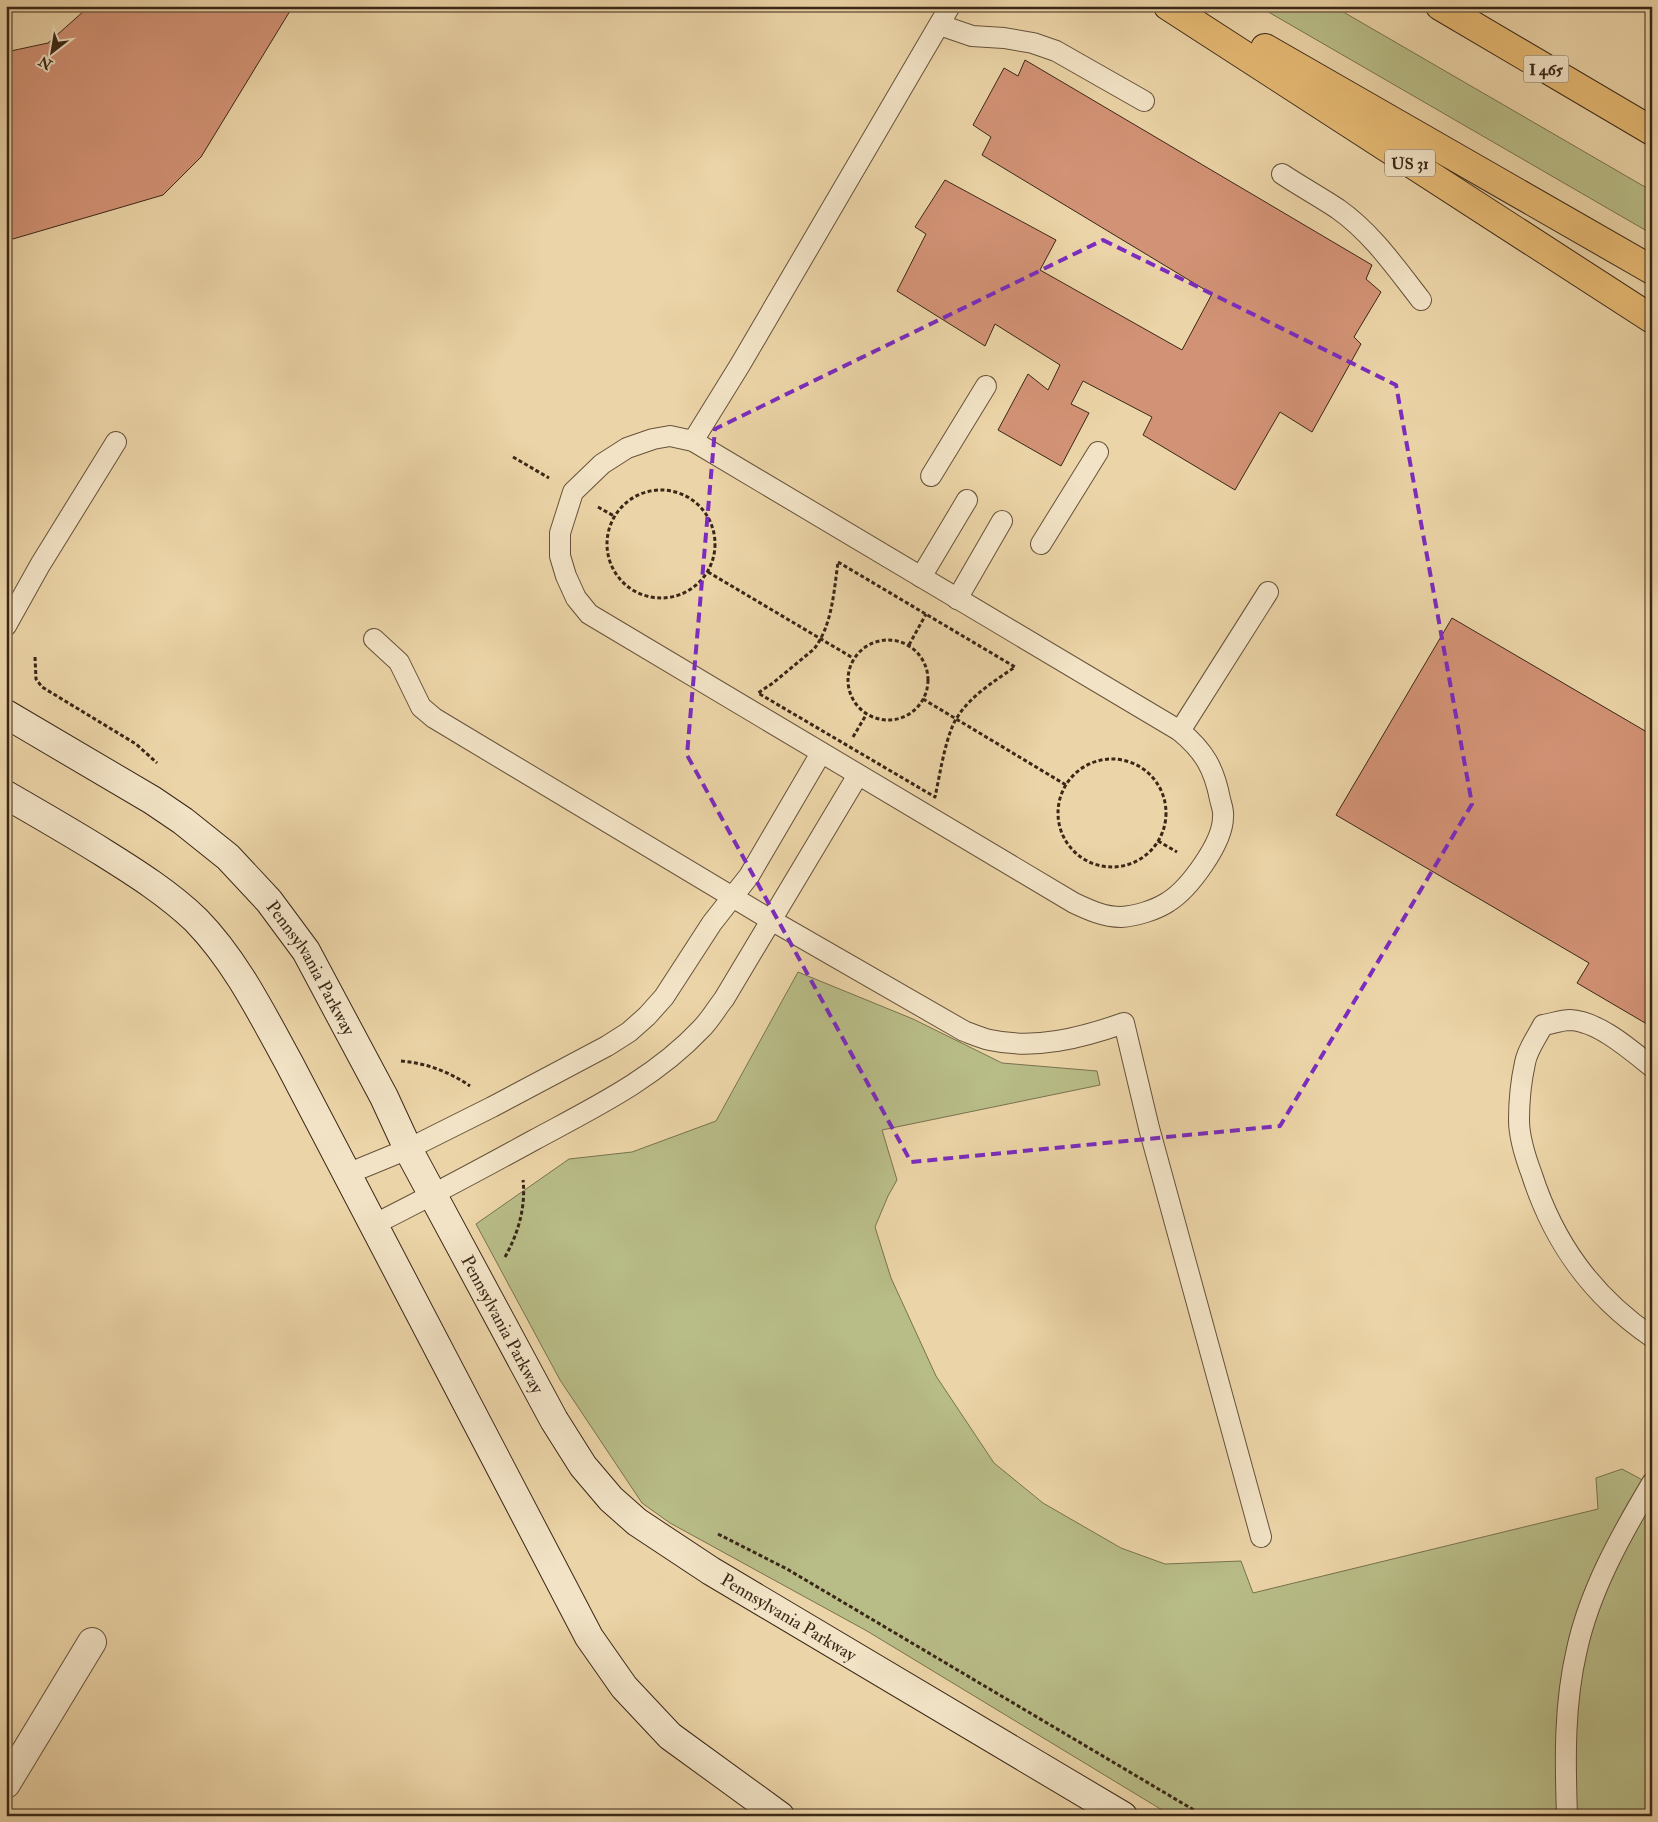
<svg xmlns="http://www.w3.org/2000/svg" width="1658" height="1822" viewBox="0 0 1658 1822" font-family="'IM FELL Double Pica',serif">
	<rect width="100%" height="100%" fill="#ebd4a7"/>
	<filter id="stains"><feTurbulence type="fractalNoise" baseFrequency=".004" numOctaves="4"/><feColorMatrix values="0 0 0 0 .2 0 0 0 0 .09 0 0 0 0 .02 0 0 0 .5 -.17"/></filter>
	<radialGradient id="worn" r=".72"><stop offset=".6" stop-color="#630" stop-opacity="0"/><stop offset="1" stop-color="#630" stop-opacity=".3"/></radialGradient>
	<g fill="#b8bc87" stroke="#79724f">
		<polygon points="1258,6 1333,6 1652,191 1652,234"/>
		<polygon points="798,972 913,1019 1002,1063 1097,1071 1100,1085 882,1130 897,1180 888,1196 875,1227 891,1278 936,1376 994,1463 1043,1503 1121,1548 1165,1564 1241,1561 1253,1593 1598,1509 1596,1478 1622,1469 1652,1485 1652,1816 1172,1816 867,1631 670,1523 642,1503 560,1380 476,1224 569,1159 632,1152 716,1121"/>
	</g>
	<g fill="#d29275" stroke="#3a2717">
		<polygon points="86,6 293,6 201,157 163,195 6,241 6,52 48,43 85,10"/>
		<polygon points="1025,60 1372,265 1366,279 1381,292 1354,337 1361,344 1312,432 1280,412 1235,490 1143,435 1152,417 1083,381 1071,404 1089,413 1061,466 998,430 1028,374 1048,390 1060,365 995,324 985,346 897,291 926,234 915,227 945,180 1056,240 1040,270 1182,350 1212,294 982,155 991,137 973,125 1004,68 1018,76"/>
		<polygon points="1452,618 1652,735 1652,1027 1577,983 1589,963 1336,815"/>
	</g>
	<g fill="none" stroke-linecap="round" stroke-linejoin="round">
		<defs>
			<g id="lane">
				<polyline points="940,25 972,36 1004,38 1033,43 1056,51 1144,101"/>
				<path d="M1282,174c18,12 38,23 56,35 34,24 58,59 83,91"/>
				<path d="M670,436l23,5 487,290c24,20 34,37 40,68 1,5 4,12 3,18 0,26 -34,72 -55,85 -12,8 -32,14 -47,15 -17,0 -32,-7 -47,-14l-485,-289 -13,-16 -10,-22 -6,-20v-23l13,-41 29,-28 25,-16 26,-9z"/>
				<polyline points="693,441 740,365 950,6"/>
				<polyline points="931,476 986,386"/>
				<polyline points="1041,544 1098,452"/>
				<polyline points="921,577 967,500"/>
				<polyline points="957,599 1002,521"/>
				<polyline points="6,626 40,565 116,442"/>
				<path d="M374,639l25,23 22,45 13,11 337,202 193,111c8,3 17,7 26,9 45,10 91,-2 134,-17l25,105 112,409"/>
				<polyline points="1180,731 1268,592"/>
				<path d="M1652,1067c-21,-17 -54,-46 -82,-47 -9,0 -19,4 -27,5 -6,12 -16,25 -18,38 -4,18 -6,38 -6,57 0,17 7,39 13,55 22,68 60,121 120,162"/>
				<polyline points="347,1174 408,1149 492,1107 607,1046 629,1032 647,1016 664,997 712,923 749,876 821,753"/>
				<path d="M373,1225c54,-27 108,-56 161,-85 59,-32 120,-61 167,-111 9,-9 15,-20 23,-30l134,-224"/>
				<path d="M1567,1816c-2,-56 -3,-112 10,-167 13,-59 44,-114 75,-166"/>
			</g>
			<polyline id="street" points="6,1784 92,1642"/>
			<g id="secondary">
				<path id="s1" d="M6,714l146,86 31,21 45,36 41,44 37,50 16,30 62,116 24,52 146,271 29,46 28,33 26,23 74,49 412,245"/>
				<path d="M6,795c33,19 66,38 98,58 32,20 65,41 92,67 40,41 66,94 93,143l300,574 35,50 46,49 110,80"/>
			</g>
			<g id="highway">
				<polyline points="1168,6 1652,319"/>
				<polyline points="1440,6 1652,131"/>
				<polyline points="1265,48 1652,270"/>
			</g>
		</defs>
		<use href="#lane" stroke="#66523b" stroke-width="22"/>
		<use href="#street" stroke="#66523b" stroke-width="30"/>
		<use href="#secondary" stroke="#3a2717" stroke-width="30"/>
		<use href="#highway" stroke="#3a2717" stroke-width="30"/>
		<g stroke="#3a2717" stroke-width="3" stroke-dasharray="4 2.5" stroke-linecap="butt">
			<polyline points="6,8 10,6"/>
			<polyline points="513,457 549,478"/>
			<circle cx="661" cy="544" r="54"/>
			<polyline points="598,507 614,516"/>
			<path d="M838,562l177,105c-22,15 -50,32 -62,58 -9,21 -13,49 -18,72l-177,-104 15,-10 41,-34c18,-23 20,-58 24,-87z"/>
			<polyline points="708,572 853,658"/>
			<circle cx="888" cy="680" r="40"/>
			<polyline points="909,645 926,614"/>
			<polyline points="35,657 36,679 42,687 136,744 157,763"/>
			<polyline points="923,699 1066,785"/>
			<polyline points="853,737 866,715"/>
			<circle cx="1112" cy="813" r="54"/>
			<polyline points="1158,841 1177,852"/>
			<path d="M401,1061c25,2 49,11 69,25"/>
			<path d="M505,1257c13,-23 21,-50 18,-77"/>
			<polyline points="718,1534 787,1569 1204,1816"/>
		</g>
		<use href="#lane" stroke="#f2e3c6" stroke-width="20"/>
		<use href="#street" stroke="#f2e3c6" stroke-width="28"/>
		<use href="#secondary" stroke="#f2e3c6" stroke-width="28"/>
		<use href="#highway" stroke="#e6ba74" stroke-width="28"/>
	</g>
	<path fill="none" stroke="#7b2cbf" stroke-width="4" stroke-dasharray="10 6" stroke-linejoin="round" d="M1103,240l293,145 76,419 -192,322 -369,36 -224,-407 28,-326z"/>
	<g text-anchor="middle" stroke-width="4" stroke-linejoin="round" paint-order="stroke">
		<g fill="#f2e3c6" stroke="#715f4c" stroke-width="1">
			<rect x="1523.5" y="55.5" width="45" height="27" rx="4"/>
			<rect x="1385" y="149.5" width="50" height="27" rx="4"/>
		</g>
		<g font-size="16" font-weight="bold" fill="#3a2717">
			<text x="1546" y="75">I 465</text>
			<text x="1410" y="169">US 31</text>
		</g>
		<g font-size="18" fill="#3a2717" stroke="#f2e3c6">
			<text dy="6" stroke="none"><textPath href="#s1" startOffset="404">Pennsylvania Parkway</textPath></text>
			<text dy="6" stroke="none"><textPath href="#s1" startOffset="809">Pennsylvania Parkway</textPath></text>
			<text dy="6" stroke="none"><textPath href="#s1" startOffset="1229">Pennsylvania Parkway</textPath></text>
		</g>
	</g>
	<rect width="1658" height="1822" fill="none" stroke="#ebd4a7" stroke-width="25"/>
	<rect x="8" y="8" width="1643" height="1807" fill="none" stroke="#3a2717" stroke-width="2.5"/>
	<rect x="12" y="12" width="1633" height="1797" fill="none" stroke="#3a2717"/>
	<g transform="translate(52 52) rotate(211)" stroke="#f2e3c6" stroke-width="4" paint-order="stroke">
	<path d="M0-4L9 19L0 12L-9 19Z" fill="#3a2717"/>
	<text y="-8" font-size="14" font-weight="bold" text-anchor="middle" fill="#3a2717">N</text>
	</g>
	<rect width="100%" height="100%" filter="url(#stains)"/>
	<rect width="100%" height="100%" fill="url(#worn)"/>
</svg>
